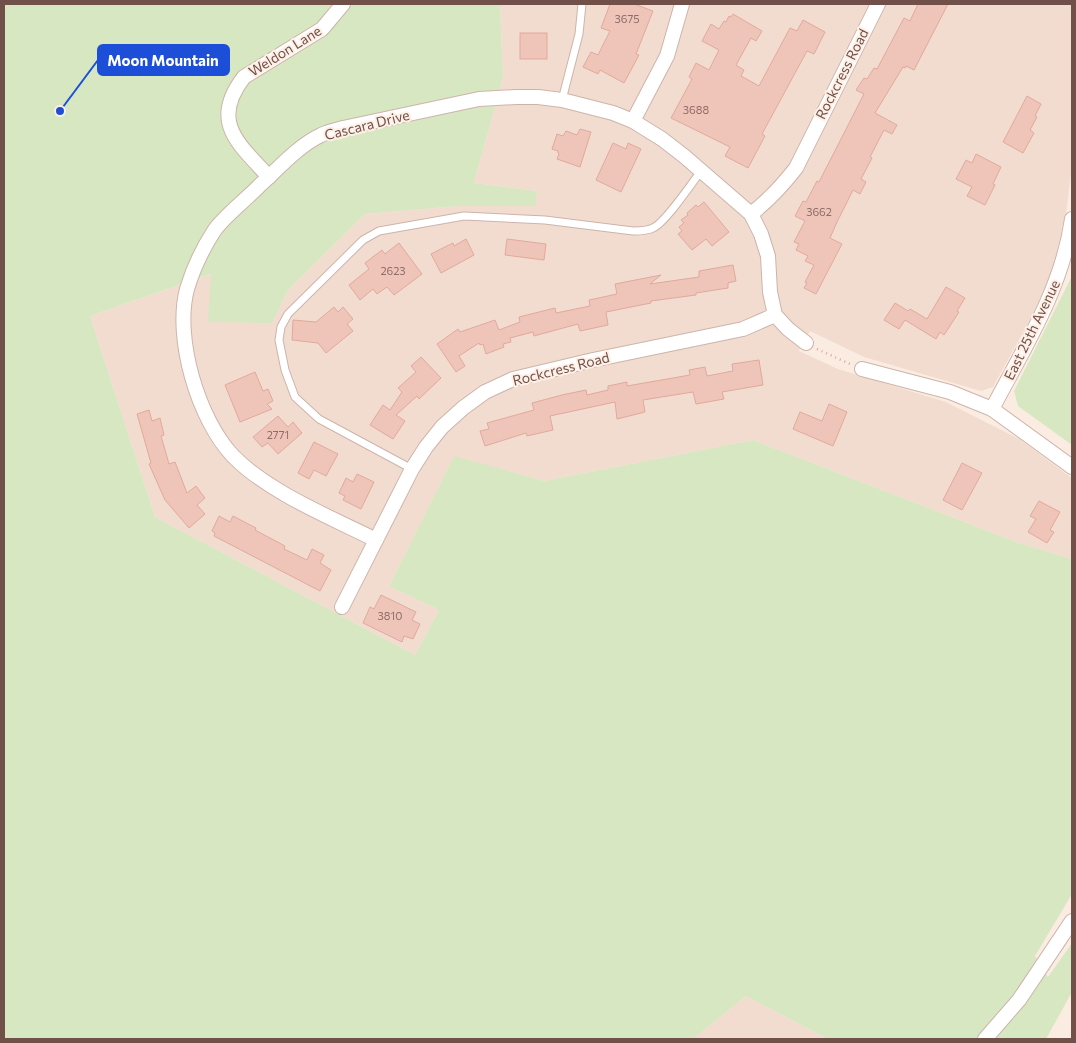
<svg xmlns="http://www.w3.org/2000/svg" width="1076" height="1043" viewBox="0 0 1076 1043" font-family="Commissioner,sans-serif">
	<rect width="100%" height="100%" fill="#fbece1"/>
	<g fill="#f2dcd0">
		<polygon points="500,4 1072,4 1072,165 1063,239 1052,275 1033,314 993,387 981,391 864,357 810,331 799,351 838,369 946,402 1019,439 1072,478 1072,559 1016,542 753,440 544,481 454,457 389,586 439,610 415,655 155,517 90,316 212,274 272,323 288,290 365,214 459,206 536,206 537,191 474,183 503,77"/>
		<polygon points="746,996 828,1039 693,1039"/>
	</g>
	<g fill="#d7e7c1">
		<polygon points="4,4 500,4 503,77 474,183 537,191 536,206 459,206 365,214 288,290 272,323 208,322 211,274 90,316 155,517 415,655 439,610 389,586 454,456 544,481 753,440 1016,542 1072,559 1072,894 1035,956 1048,977 1072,943 1072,992 1046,1039 828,1039 746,996 693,1039 4,1039"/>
		<polygon points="1072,276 1072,445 1018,406 1014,391"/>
	</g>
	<g fill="#efc5ba" stroke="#e1a99b">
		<polygon points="610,4 634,4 653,11 636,54 639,55 624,83 600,70 598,74 583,67 591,52 598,55 610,31 601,28"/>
		<polygon points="918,4 948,4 914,70 906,66 905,68 903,67 875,113 897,125 892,134 884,130 870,157 872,158 861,179 866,182 860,194 853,190 837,222 830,238 842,244 816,294 804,288 807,283 805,282 814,265 805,261 808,256 796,250 799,244 794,242 805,221 795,216 803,201 806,202 817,181 819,182 864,94 856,90 864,78 867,79 874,68 877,69 904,18 910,21"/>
		<polygon points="733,14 762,31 756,41 751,38 736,65 744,70 741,76 759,86 790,28 797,31 803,20 825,32 814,54 807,51 762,134 765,136 748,168 725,156 730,147 671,118 692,79 689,77 696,63 709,70 719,50 702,41 711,24 719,29 724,21 726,22 729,16 731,17"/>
		<rect x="520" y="33" width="27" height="26"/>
		<polygon points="1027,96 1041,104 1035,116 1037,117 1030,130 1034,133 1023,153 1003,142"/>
		<polygon points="580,129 591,132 580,167 557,159 559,154 558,153 558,151 552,149 557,134 563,136 566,131 577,135"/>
		<polygon points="613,143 626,149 628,143 641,149 621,192 596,180"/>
		<polygon points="976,154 1001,167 993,184 995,185 985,205 967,196 972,187 956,179 966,160 972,163"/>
		<polygon points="704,202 729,232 712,246 706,239 692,250 678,234 682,231 679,227 684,223 681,220 688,215 687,213 696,205 698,207"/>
		<polygon points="466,239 474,255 441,273 431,254 453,243 454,246"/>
		<polygon points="507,239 546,244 544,260 505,255"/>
		<polygon points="399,243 422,274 394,295 387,287 377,294 373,289 360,300 349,285 369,269 365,263 382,250 385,254"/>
		<polygon points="733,265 736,281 728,283 728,288 696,293 696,295 651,301 651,303 606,312 608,325 580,331 578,324 534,336 533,332 510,338 511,342 503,344 504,347 486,354 483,344 480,345 479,343 459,356 465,366 456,372 437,344 458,329 460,332 495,320 499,330 520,322 519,317 555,308 556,313 590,306 589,300 617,294 615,284 661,275 650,284 699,277 699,271"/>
		<polygon points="946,287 965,298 957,311 959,312 944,335 940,332 936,339 905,320 899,329 884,320 895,303 908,311 910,309 927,319"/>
		<polygon points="334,307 338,312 343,307 353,319 347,324 353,331 326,353 318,343 292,340 293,320 316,322"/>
		<polygon points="421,357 441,378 419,399 417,396 396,415 405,421 393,439 370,425 383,405 390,410 402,392 398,388 416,372 411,366"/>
		<polygon points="759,360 763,385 722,392 724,399 696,404 693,392 643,400 645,412 617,419 615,402 550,416 553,430 527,436 526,433 485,446 480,431 489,429 487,423 534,410 532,403 562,395 586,390 587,395 608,390 608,386 627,382 627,386 690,375 689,370 705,367 707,376 733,371 732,364"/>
		<polygon points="255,372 263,391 268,389 273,401 267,404 272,409 240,422 225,385"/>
		<polygon points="829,404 847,412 833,446 793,429 800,412 822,421"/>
		<polygon points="149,410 152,421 160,418 164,435 161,436 169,464 175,462 187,493 196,486 205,498 197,505 205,514 189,528 165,500 149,464 151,463 137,414"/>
		<polygon points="278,416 288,427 293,422 302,433 278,454 268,443 262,447 253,437"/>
		<polygon points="314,442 338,454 326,476 314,470 309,479 298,473"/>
		<polygon points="962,463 982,473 962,510 943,500"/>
		<polygon points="357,474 374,482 361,509 343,500 345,496 339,493 346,478 353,482"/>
		<polygon points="1039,501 1060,512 1050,530 1054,532 1047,543 1028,532 1036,519 1030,516"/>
		<polygon points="219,516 230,522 233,516 256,528 255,530 285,546 284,549 307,560 312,549 324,555 320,563 331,570 320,591 214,536 215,533 212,531"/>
		<polygon points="381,595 416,612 412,620 420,624 413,639 404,636 402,642 363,623 370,607 374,609"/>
	</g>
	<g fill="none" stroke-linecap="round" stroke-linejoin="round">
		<defs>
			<g id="lane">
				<polyline points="562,100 579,34 582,4"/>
				<path d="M412,469l-93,-50 -24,-22 -10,-27 -6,-30 2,-13 7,-13 75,-74 16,-9 85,-15 81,4 88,11c6,0 14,0 20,-3 12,-5 39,-45 48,-57"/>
			</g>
			<g id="street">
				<polyline points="633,121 667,56 682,4"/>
				<path d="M269,177c-30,-33 -60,-55 -25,-100l78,-48 21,-25"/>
				<path d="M751,214c18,-14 31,-28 45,-46l82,-164"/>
				<polyline points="862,369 950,392 992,409 1072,467"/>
				<path d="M992,409c32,-61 70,-120 80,-190"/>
				<path d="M376,540c-46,-23 -108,-48 -143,-84 -35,-37 -59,-118 -46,-167 6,-20 16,-41 27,-58 9,-14 34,-33 46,-46 19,-17 38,-39 61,-50 7,-3 15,-5 22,-7l136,-29 37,-2h22l24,3 51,13 20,8 29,18 22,17 67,58 10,20 7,22 2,36 5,23 13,14 18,14"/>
				<polyline points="342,607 412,469 426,447 442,427 463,408 485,392 513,379 593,360 743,329 775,315"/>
				<polyline points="985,1039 1019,1000 1072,921"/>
			</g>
		</defs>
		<use href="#lane" stroke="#cdb4ab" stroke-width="9"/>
		<use href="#street" stroke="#cdb4ab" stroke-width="16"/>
		<polyline stroke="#d3a89e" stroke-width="2.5" stroke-dasharray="1 4" stroke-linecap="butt" points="817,349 850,364"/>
		<use href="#lane" stroke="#fff" stroke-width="7"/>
		<use href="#street" stroke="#fff" stroke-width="14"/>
	</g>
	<g text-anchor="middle" stroke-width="4" stroke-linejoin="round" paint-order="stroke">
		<g font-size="11" fill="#906d65">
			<text x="627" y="23">3675</text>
			<text x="696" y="114">3688</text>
			<text x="819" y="216">3662</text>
			<text x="393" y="275">2623</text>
			<text x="278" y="439">2771</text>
			<text x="390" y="620">3810</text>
		</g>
		<g font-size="14" fill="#705049" stroke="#fef0e6">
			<text transform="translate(285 51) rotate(-32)" y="5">Weldon Lane</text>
			<text transform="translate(842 74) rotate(-63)" y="5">Rockcress Road</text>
			<text transform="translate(367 125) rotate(-14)" y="5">Cascara Drive</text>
			<text transform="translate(1032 330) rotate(-64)" y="5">East 25th Avenue</text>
			<text transform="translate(561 369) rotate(-14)" y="5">Rockcress Road</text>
		</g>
	</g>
	<path fill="none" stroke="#1d4ed8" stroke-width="2" d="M60 111L98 60"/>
	<circle fill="#1d4ed8" stroke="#fef0e6" stroke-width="2" cx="60" cy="111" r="5"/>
	<rect fill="#1d4ed8" stroke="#1d4ed8" stroke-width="2" x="98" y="45" width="131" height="30" rx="5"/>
	<g font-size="15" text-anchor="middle" font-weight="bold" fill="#fff">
		<text x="163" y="66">Moon Mountain</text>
	</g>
	<rect width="1076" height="1043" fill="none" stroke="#705049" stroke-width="10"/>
</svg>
